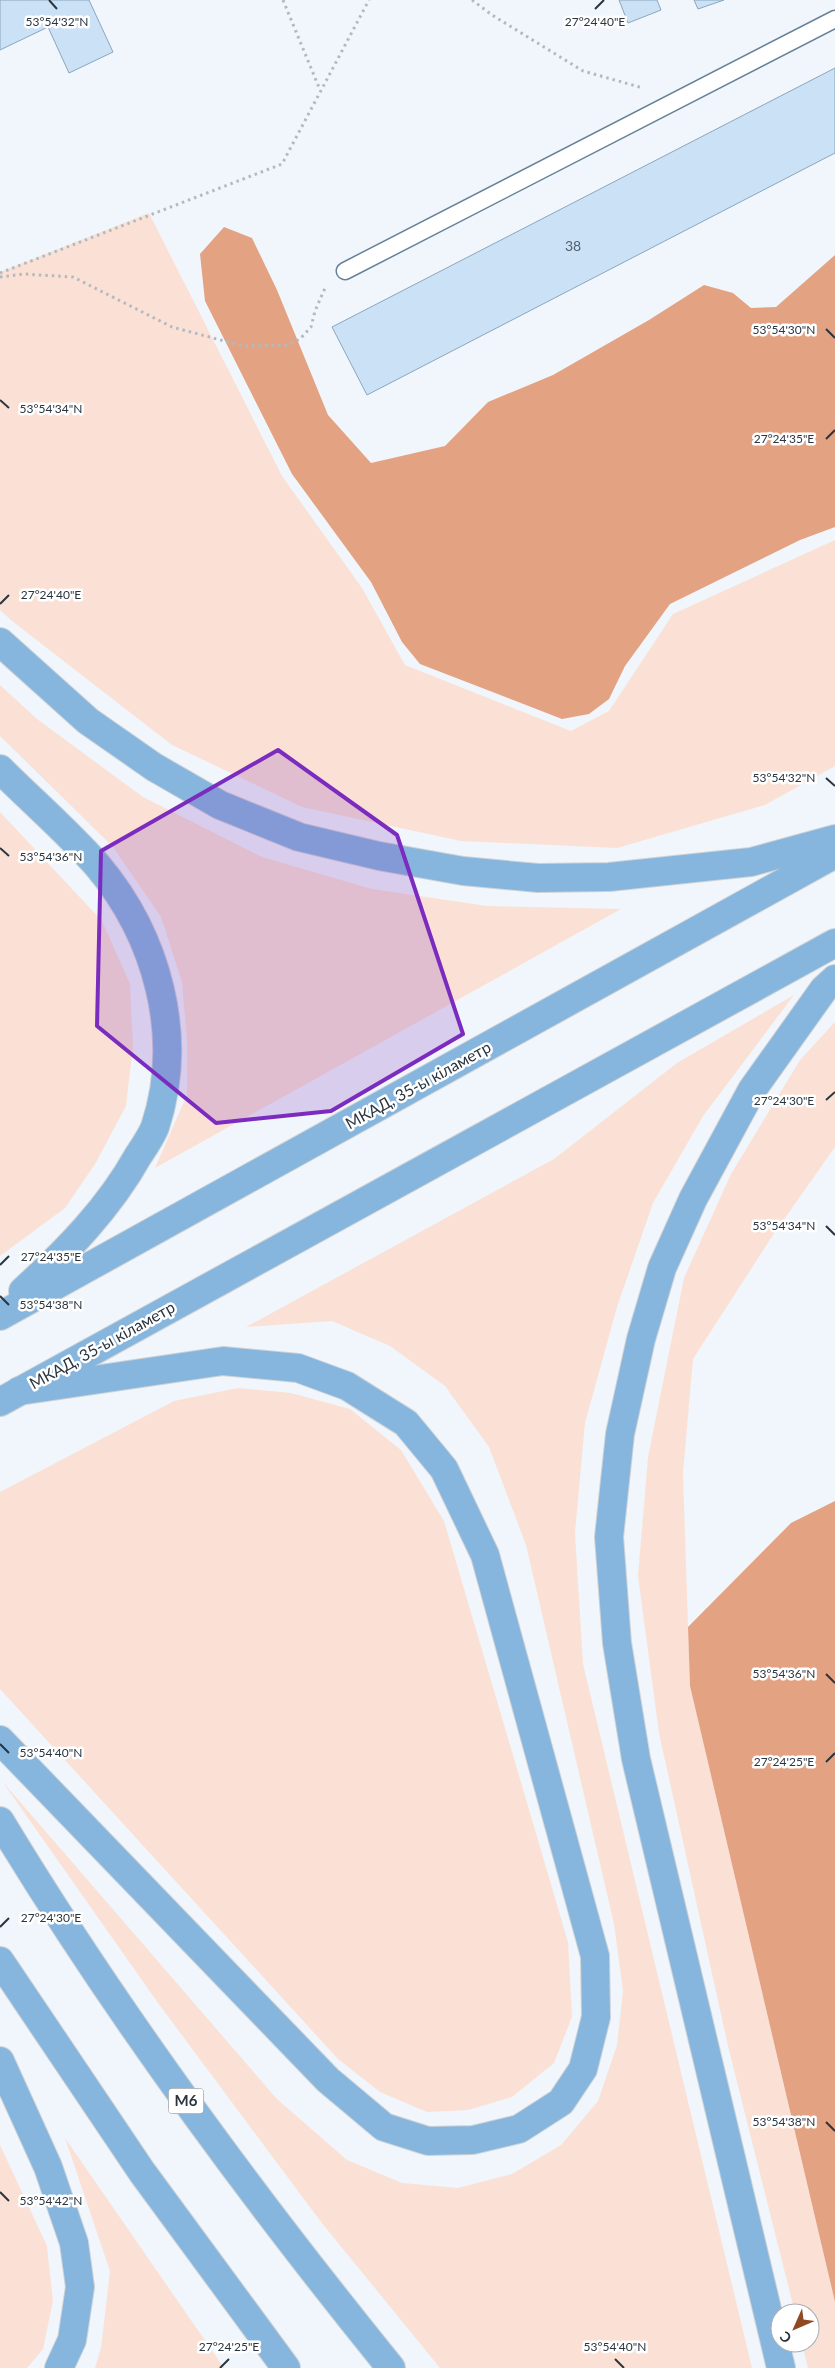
<svg xmlns="http://www.w3.org/2000/svg" width="835" height="2368" viewBox="0 0 835 2368" font-family="Lato,sans-serif">
	<rect width="100%" height="100%" fill="#f0f6fb"/>
	<g fill="#fbe1d5">
		<polygon points="149,213 282,476 362,588 405,665 571,731 609,711 673,614 835,540 835,766 765,805 617,848 461,841 302,807 172,745 12,621 0,610 0,272"/>
		<polygon points="0,685 37,719 143,797 262,857 372,889 487,906 621,909 155,1168 187,1095 187,1041 182,982 161,917 113,847 0,736"/>
		<polygon points="0,812 102,921 130,984 133,1046 126,1106 95,1164 65,1208 0,1256"/>
		<polygon points="794,995 703,1116 653,1203 617,1307 585,1423 575,1533 583,1664 752,2368 440,2368 321,2222 158,2003 2,1781 277,2099 347,2160 402,2183 458,2188 512,2174 561,2145 598,2101 617,2045 623,1991 614,1924 526,1545 489,1447 445,1386 390,1346 332,1321 246,1327 554,1159 677,1063"/>
		<polygon points="835,1022 835,1147 773,1235 693,1359 683,1473 690,1686 835,2302 835,2368 808,2368 802,2343 810,2343 810,2313 795,2313 728,2046 659,1733 638,1576 648,1457 684,1278 731,1174 800,1060"/>
		<polygon points="238,1388 291,1393 350,1409 401,1450 444,1521 568,1942 572,2017 554,2063 512,2097 468,2110 427,2112 380,2092 338,2059 0,1689 0,1492 174,1401"/>
		<polygon points="65,2138 224,2368 95,2368 101,2348 110,2271"/>
		<polygon points="0,2145 47,2246 53,2301 43,2349 27,2368 0,2368"/>
	</g>
	<g fill="#e3a282">
		<polygon points="224,227 252,238 277,290 328,415 371,463 445,446 488,402 553,375 649,320 704,285 733,293 751,308 776,307 835,255 835,527 800,540 670,604 625,666 609,699 589,714 562,719 420,664 402,642 371,582 292,474 205,301 200,254"/>
		<polygon points="835,1501 835,2302 690,1686 688,1627 791,1523"/>
	</g>
	<g fill="#cbe1f5" stroke="#8ba6be">
		<polygon points="0,0 89,0 113,52 69,73 48,27 0,50"/>
		<polygon points="619,0 657,0 661,10 628,23"/>
		<polygon points="694,0 724,0 698,9"/>
		<polygon points="835,68 835,153 367,395 332,327"/>
	</g>
	<g fill="none" stroke-linecap="round" stroke-linejoin="round">
		<defs>
			<polyline id="service" points="345,271 835,19"/>
			<g id="trunk">
				<polyline points="0,642 88,721 154,767 220,805 299,837 379,856 463,871 538,878 609,877 751,862 835,839"/>
				<path d="M0,769c32,32 67,62 97,96 60,71 88,171 58,262 -4,10 -11,20 -17,29 -29,52 -71,95 -115,135"/>
				<polyline points="0,1316 835,854"/>
				<polyline points="0,1402 835,943"/>
				<polyline points="0,1740 328,2080 384,2127 428,2141 473,2140 519,2129 561,2102 583,2069 596,2017 595,1956 485,1555 444,1469 406,1423 347,1386 298,1368 223,1361 19,1391"/>
				<path d="M0,1821c116,192 250,373 391,547"/>
				<polyline points="0,1961 142,2172 286,2368"/>
				<polyline points="0,2061 48,2167 74,2243 80,2287 72,2340 59,2368"/>
				<polyline points="781,2368 636,1759 617,1643 609,1537 620,1434 641,1339 662,1268 693,1199 752,1090 824,989 835,979"/>
			</g>
		</defs>
		<use href="#service" stroke="#678298" stroke-width="19"/>
		<use href="#trunk" stroke="#d0d3d5" stroke-width="30"/>
		<g stroke="#b2bac0" stroke-width="3" stroke-dasharray="2.5 4" stroke-linecap="butt">
			<polyline points="283,0 320,90"/>
			<polyline points="472,0 492,15 583,71 643,88"/>
			<polyline points="0,273 282,164 369,0"/>
			<polyline points="0,277 24,274 73,277 172,327 243,346 287,345 300,339 311,327 315,311 325,288"/>
		</g>
		<use href="#service" stroke="#fff" stroke-width="16"/>
		<use href="#trunk" stroke="#86b6de" stroke-width="28"/>
	</g>
	<path fill="#7b2cbf" fill-opacity="0.2" stroke="#7b2cbf" stroke-width="4" stroke-linejoin="round" d="M278,750l119,85 66,199 -132,77 -115,12 -119,-97 4,-175z"/>
	<path fill="none" stroke="#2a353f" stroke-width="2" d="M49,0l8,9M595,9l9,-9M826,329l9,9M0,400l9,8M826,439l9,-9M0,604l9,-9M826,778l9,8M0,848l9,8M826,1100l9,-8M826,1226l9,9M0,1265l9,-9M0,1296l9,9M826,1674l9,9M0,1744l9,9M826,1762l9,-9M0,1927l9,-9M826,2122l9,9M0,2192l9,9M615,2359l9,9M220,2368l9,-9"/>
	<g text-anchor="middle" stroke-width="5" stroke-linejoin="round" paint-order="stroke">
		<g font-size="14" fill="#52606c">
			<text x="573" y="251">38</text>
		</g>
		<rect fill="#fff" stroke="#6a7279" stroke-width="1" x="168.5" y="2088.5" width="35" height="25" rx="4"/>
		<g font-size="15" font-weight="bold" fill="#2a353f">
			<text x="186" y="2106">М6</text>
		</g>
		<g font-size="16" fill="#2a353f" stroke="#fff">
			<text transform="translate(418 1085) rotate(-29)" y="6">МКАД, 35-ы кіламетр</text>
			<text transform="translate(102 1345) rotate(-29)" y="6">МКАД, 35-ы кіламетр</text>
		</g>
	</g>
	<g font-size="12" text-anchor="middle" fill="#2a353f" stroke="#fff" stroke-width="5" stroke-linejoin="round" paint-order="stroke">
		<text x="57" y="26">53°54'32"N</text>
		<text x="595" y="26">27°24'40"E</text>
		<text x="784" y="334">53°54'30"N</text>
		<text x="51" y="413">53°54'34"N</text>
		<text x="784" y="443">27°24'35"E</text>
		<text x="51" y="599">27°24'40"E</text>
		<text x="784" y="782">53°54'32"N</text>
		<text x="51" y="861">53°54'36"N</text>
		<text x="784" y="1105">27°24'30"E</text>
		<text x="784" y="1230">53°54'34"N</text>
		<text x="51" y="1261">27°24'35"E</text>
		<text x="51" y="1309">53°54'38"N</text>
		<text x="784" y="1678">53°54'36"N</text>
		<text x="51" y="1757">53°54'40"N</text>
		<text x="784" y="1766">27°24'25"E</text>
		<text x="51" y="1922">27°24'30"E</text>
		<text x="784" y="2126">53°54'38"N</text>
		<text x="51" y="2205">53°54'42"N</text>
		<text x="229" y="2351">27°24'25"E</text>
		<text x="615" y="2351">53°54'40"N</text>
	</g>
	<g transform="translate(795 2328) rotate(225)"><circle r="24" fill="#ffffff" stroke="#aaaeb2"/>
	<path d="M0-4L9 19L0 12L-9 19Z" fill="#904923"/>
	<text y="-8" font-size="14" font-weight="bold" text-anchor="middle" fill="#2a353f">С</text>
	</g>
</svg>
